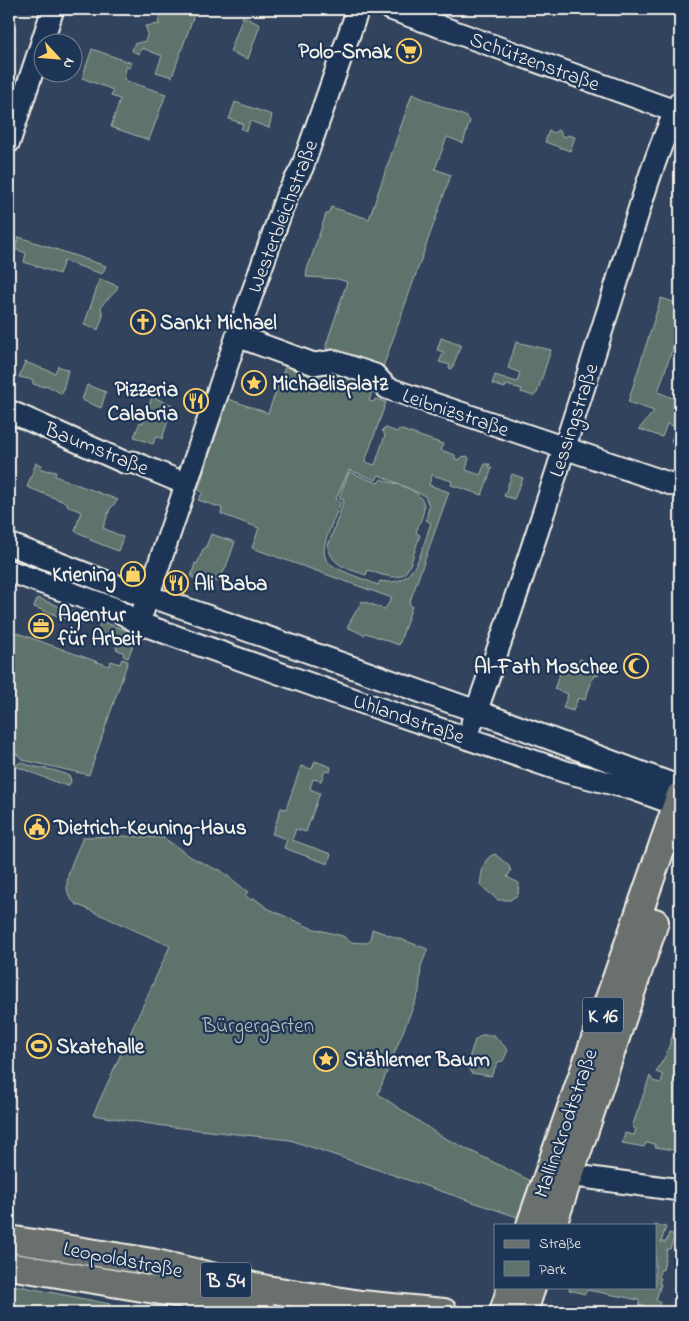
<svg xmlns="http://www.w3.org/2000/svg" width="689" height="1321" viewBox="0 0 689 1321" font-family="'Indie Flower',sans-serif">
	<rect width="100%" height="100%" fill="#32435d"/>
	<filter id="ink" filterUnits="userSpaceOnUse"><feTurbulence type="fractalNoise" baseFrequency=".02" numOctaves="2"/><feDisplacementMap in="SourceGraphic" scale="10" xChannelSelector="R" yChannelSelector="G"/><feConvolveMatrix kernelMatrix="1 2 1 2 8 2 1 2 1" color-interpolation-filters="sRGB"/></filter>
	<g filter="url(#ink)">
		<g fill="#5f736d" stroke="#aab2aa" fill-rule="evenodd">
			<polygon points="159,9 196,9 172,77 156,72 162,56 142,48 139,54 132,51 134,44 145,41 148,33 145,26 160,24 158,22 161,13 164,12"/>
			<polygon points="243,16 260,25 248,59 230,52"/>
			<polygon points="92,49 132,63 130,68 126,67 124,80 166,94 149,140 111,127 120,99 111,96 113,90 82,78"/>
			<polygon points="412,94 467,117 470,121 463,143 447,137 435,169 451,175 382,370 327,352 326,345 347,282 338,279 306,277 307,270 326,214 328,214 331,207 369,219"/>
			<polygon points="235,102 272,115 269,128 250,121 247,131 241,129 243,124 229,119"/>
			<polygon points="549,130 554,133 557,130 561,132 561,135 565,137 568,135 575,137 570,151 545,142"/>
			<polygon points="19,237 106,266 102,274 64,261 59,274 24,262 26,253 14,249"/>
			<path d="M100,279l18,7c-5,13 -13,11 -17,22l2,8 -5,14 -14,-5z"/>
			<polygon points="661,298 680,304 680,326 658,392 680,401 680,444 671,441 676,427 667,424 662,437 639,429 654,411 628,402"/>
			<polygon points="441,338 461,345 452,369 449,368 450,365 439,362 444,352 437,350"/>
			<polygon points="516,342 551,350 537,393 533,396 521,392 522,389 506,385 505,388 492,384 495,375 517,382 520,373 508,368"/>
			<polygon points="25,362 55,373 58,366 68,370 62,394 46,385 44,387 33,384 33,380 19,377"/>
			<path d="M287,362l51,9 36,13 -5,17 5,1 1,-3 11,3 -21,60 10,3 10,-30 -3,-5 4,-2 11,4 2,-3 44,15 -2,6 14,5v4l5,1 1,-3 6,-1 2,2 -3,12 14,5 5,-11h5l-1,3 3,1 -10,27 -31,-10 1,-4 -20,-6 -3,10 20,7 -40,112 3,2 -13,39 -33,-12 -2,2 -17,-8 15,-26 23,8 7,-11 -140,-50 7,-20 -38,-14 1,-6 -24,-8 5,-8 -5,-2 30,-91 40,14zM349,470l27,10 3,-5 46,21 4,10 -3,14 5,3c-10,26 -14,66 -51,58l-2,4c-63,-25 -64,-19 -37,-83l-5,-3z"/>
			<polygon points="87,385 106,392 101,408 82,400"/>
			<polygon points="152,397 173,405 162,439 156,436 153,444 134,437 140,422 143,423"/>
			<polygon points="36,463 42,465 41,469 56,472 55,476 118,500 110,509 103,528 123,537 118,551 90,540 90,538 75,531 81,512 68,506 67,503 27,487"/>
			<path d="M349,472l29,11 3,-4c13,5 43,10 43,28 0,8 -6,18 -8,26l4,2c-13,37 -9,52 -52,35l-2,5c-17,-6 -35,-9 -38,-29l16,-46 -5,-2z"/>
			<polygon points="512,474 523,478 514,499 504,496"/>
			<polygon points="211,534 235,542 226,567 218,582 202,576 200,581 191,577 195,563 197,564 203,549 205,549"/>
			<polygon points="37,598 85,616 82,625 34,607"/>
			<polygon points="101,621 133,633 132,638 135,640 128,658 123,656 124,653 116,649 117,643 96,635"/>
			<polygon points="9,630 109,666 111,661 120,664 122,659 128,661 89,775 23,760 9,747"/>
			<polygon points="580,659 602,666 598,676 594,675 585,700 578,698 573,711 563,708 568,694 554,689 564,663 575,666"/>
			<polygon points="315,761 331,767 330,772 325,771 321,781 313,779 310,789 320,793 306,832 296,829 292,840 331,854 328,864 284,848 287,839 272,834 281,808 286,809 301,766 312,769"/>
			<path d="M21,762c16,8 34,5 49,15l1,5 -3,4 -7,-2 -46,-18z"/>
			<path d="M123,836l41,2 27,19 26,13 2,-1 29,23 -3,3 6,5 3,-2 13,10 44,20 32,8 7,6 16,1 4,-3 2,-11 56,20 -7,17 -2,26 -41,102 61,41 94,47 -13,36 -230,-78 -126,-14 -71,-11 77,-169 -94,-42c-21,-15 0,-48 7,-67z"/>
			<path d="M495,854l14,12 2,5 -4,6 12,6 -1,12 -8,5h-12l-18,-15c2,-12 2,-27 15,-31z"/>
			<polygon points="674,1031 680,1033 680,1151 655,1147 655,1144 646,1143 644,1147 622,1143 625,1133 634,1135 636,1129 632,1127 650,1076 653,1081 661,1083 663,1075 656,1072 666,1055"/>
			<polygon points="482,1035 494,1035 508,1050 503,1061 498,1062 491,1076 471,1073 467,1064 475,1040"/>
			<polygon points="655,1225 666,1227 661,1242 666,1242 669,1233 675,1235 670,1249 667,1249 663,1270 661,1269 658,1277 661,1278 659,1283 661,1284 656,1300 660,1302 658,1308 639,1305 639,1300 587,1290 585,1294 569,1290 570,1287 655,1287"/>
			<polygon points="9,1284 110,1304 109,1312 9,1312"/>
		</g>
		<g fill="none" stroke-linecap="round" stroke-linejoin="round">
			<defs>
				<g id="minor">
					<polyline points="391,9 680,113"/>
					<polyline points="9,142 53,9"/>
					<polyline points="237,336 314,364 333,361 375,375 387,388 680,487"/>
					<polyline points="9,411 126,463 133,462 186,484"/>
					<polyline points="9,544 148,598 164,601 476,711 680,787"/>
					<polyline points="9,571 113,608 139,623 180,638 372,706 566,772 633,789 680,806"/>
					<polyline points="143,611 237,336 287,195 302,168 358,9"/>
					<path d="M472,723c48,-134 91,-270 134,-406 23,-69 42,-151 74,-215"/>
					<polyline points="569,1175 680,1190"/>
				</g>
				<g id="major">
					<polyline points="530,1225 680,795"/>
					<polyline points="553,1225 655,922"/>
					<polyline points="9,1239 152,1262 267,1289 361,1304 444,1312"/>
					<polyline points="9,1266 185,1295 263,1312"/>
					<polyline points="503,1312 511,1287"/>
					<polyline points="524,1312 532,1287"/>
				</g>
			</defs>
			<use href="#minor" stroke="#f4f1e8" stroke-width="25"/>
			<use href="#major" stroke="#f4f1e8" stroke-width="30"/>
			<use href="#minor" stroke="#1d3557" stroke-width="21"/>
			<use href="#major" stroke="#6a706d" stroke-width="26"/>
		</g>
	</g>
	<defs>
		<symbol id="supermarket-ring" viewBox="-11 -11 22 22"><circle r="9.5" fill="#1d3557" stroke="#ffd166" stroke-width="1.5"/><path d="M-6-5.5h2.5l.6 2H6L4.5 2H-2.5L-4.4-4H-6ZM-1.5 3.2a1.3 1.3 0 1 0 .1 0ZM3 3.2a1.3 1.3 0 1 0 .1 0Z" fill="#ffd166"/></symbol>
		<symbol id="church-ring" viewBox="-11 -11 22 22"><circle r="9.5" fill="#1d3557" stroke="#ffd166" stroke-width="1.5"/><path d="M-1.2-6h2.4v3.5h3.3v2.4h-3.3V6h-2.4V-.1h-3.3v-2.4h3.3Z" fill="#ffd166"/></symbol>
		<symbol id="sight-ring" viewBox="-11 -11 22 22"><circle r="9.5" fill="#1d3557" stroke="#ffd166" stroke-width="1.5"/><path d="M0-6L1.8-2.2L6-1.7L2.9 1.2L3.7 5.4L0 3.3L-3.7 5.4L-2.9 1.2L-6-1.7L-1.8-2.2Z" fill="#ffd166"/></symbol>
		<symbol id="restaurant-ring" viewBox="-11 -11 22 22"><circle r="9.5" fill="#1d3557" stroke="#ffd166" stroke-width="1.5"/><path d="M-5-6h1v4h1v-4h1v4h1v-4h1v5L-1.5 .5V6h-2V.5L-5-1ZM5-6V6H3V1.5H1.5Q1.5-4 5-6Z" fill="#ffd166"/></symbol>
		<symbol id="shop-ring" viewBox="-11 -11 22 22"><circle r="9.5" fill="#1d3557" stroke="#ffd166" stroke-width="1.5"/><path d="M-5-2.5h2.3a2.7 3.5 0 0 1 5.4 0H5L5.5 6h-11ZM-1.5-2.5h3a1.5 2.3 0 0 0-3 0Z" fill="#ffd166"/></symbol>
		<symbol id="office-ring" viewBox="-11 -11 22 22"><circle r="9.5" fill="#1d3557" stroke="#ffd166" stroke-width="1.5"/><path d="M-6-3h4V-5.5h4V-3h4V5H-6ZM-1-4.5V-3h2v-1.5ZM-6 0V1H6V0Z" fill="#ffd166"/></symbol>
		<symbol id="mosque-ring" viewBox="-11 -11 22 22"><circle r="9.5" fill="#1d3557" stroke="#ffd166" stroke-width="1.5"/><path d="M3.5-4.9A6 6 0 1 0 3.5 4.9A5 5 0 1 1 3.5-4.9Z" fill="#ffd166"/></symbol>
		<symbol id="civic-ring" viewBox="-11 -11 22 22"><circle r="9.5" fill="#1d3557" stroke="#ffd166" stroke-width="1.5"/><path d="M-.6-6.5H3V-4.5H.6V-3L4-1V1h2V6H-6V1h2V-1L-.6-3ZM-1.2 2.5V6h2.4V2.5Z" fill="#ffd166"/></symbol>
		<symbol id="stadium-ring" viewBox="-11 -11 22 22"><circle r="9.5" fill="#1d3557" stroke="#ffd166" stroke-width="1.5"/><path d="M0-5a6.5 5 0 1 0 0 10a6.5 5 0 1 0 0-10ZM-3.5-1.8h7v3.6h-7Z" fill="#ffd166"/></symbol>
	</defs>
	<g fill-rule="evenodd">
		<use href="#supermarket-ring" x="395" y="37" width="28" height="28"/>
		<use href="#church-ring" x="129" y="308" width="28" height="28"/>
		<use href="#sight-ring" x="240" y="369" width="28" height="28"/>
		<use href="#restaurant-ring" x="182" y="387" width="28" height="28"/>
		<use href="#shop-ring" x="119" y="560" width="28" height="28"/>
		<use href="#restaurant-ring" x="162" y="569" width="28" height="28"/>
		<use href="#office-ring" x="27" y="612" width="28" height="28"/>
		<use href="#mosque-ring" x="622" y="652" width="28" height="28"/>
		<use href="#civic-ring" x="23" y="813" width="28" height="28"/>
		<use href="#stadium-ring" x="25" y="1032" width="28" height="28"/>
		<use href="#sight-ring" x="312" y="1045" width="28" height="28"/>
	</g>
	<g text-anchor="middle" stroke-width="4.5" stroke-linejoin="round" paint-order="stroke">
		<g fill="#1d3557" stroke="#b4b9bc" stroke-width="1">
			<rect x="583" y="997.5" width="40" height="35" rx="4"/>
			<rect x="201" y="1262.5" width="50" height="35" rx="4"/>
		</g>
		<g font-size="20" font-weight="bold" fill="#f4f1e8">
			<text x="603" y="1022">K 16</text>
			<text x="226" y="1287">B 54</text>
		</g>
		<g font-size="21" font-weight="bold" fill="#f4f1e8" stroke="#1d3557" text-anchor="start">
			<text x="392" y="58" text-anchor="end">Polo-Smak</text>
			<text x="160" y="329">Sankt Michael</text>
			<text x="272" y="390">Michaelisplatz</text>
			<text x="178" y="396" text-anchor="end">Pizzeria<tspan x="178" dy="24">Calabria</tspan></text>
			<text x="116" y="581" text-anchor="end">Kriening</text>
			<text x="194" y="590">Ali Baba</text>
			<text x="58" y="621">Agentur<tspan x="58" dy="24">für Arbeit</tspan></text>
			<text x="618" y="673" text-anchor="end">Al-Fath Moschee</text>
			<text x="54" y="834">Dietrich-Keuning-Haus</text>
			<text x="56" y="1053">Skatehalle</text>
			<text x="344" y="1066">Stählerner Baum</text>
		</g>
		<g font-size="21" fill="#f4f1e8" stroke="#1d3557">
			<text transform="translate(535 61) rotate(20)" y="7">Schützenstraße</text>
			<text transform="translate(282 216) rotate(-69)" y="7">Westerbleichstraße</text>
			<text transform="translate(456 412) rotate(19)" y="7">Leibnizstraße</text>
			<text transform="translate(573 420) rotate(-72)" y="7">Lessingstraße</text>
			<text transform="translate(97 448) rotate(22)" y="7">Baumstraße</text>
			<text transform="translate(409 718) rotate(19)" y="7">Uhlandstraße</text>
			<text transform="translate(565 1123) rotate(-71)" y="7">Mallinckrodtstraße</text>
			<text transform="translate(123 1259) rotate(11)" y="7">Leopoldstraße</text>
		</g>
		<g font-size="21" fill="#b8bfb7" stroke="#1d3557">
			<text x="258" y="1032">Bürgergarten</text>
		</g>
	</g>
	<rect width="689" height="1321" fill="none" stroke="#1d3557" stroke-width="30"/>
	<rect x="15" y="15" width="659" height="1291" fill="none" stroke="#f4f1e8" stroke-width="2" filter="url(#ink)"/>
	<rect x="494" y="1224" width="162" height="65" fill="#1d3557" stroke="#738091"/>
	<rect x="504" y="1240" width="25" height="8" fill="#6a706d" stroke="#738091"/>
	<text x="539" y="1248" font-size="15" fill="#f4f1e8">Straße</text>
	<rect x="504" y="1261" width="25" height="15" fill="#5f736d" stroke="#738091"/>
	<text x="539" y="1274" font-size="15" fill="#f4f1e8">Park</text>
	<g transform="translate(58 58) rotate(116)"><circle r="24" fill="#1d3557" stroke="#738091"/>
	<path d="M0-4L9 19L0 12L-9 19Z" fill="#ffd166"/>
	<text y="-8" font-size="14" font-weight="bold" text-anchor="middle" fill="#f4f1e8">N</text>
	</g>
</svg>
